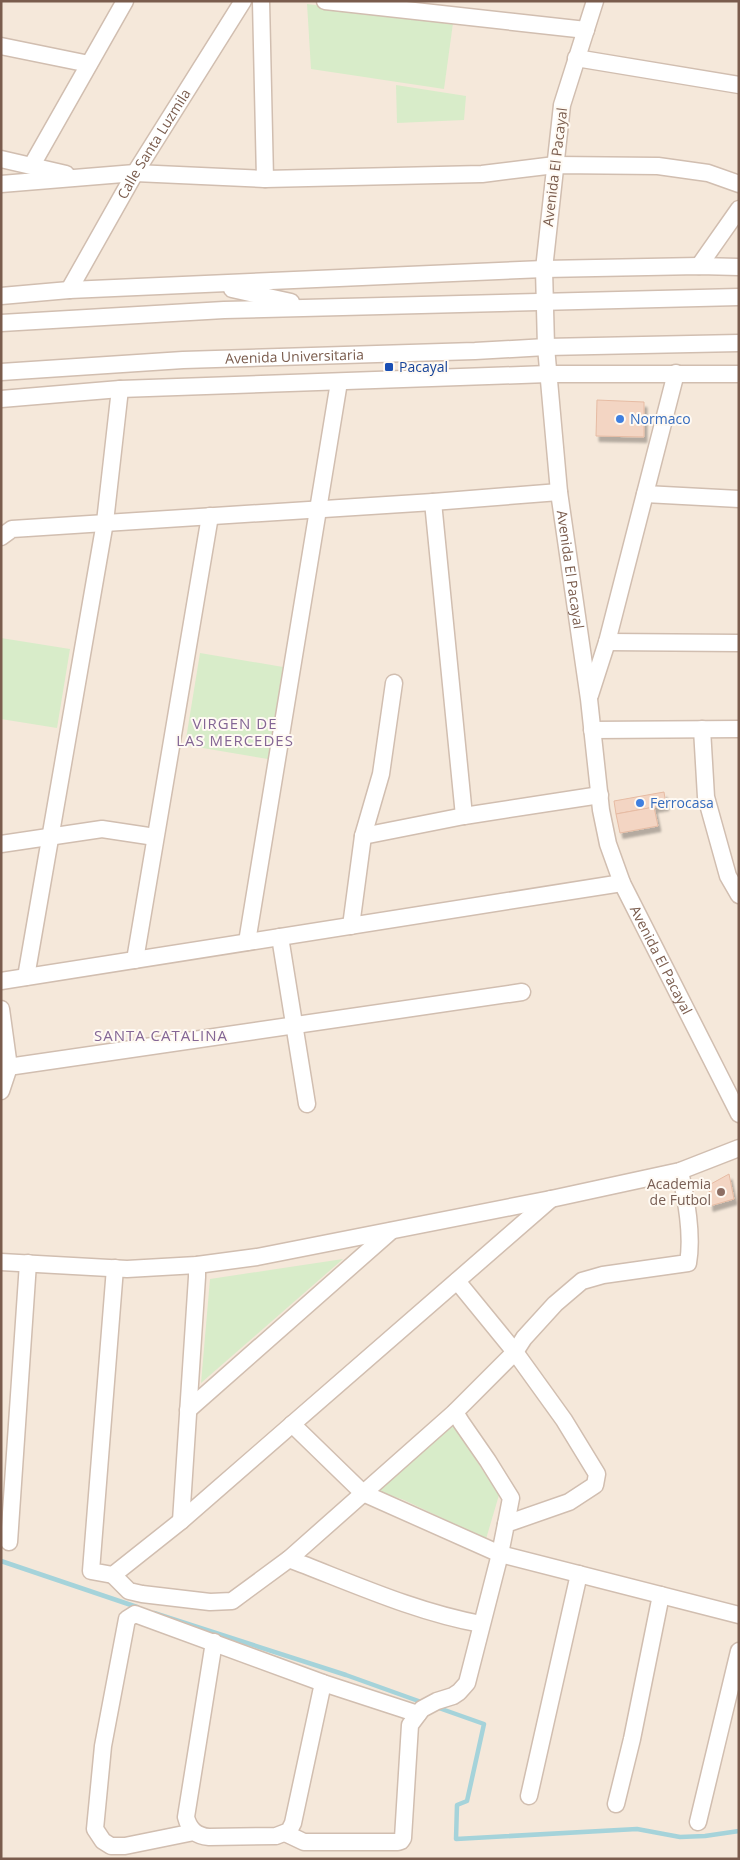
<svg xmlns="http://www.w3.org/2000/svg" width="740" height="1860" viewBox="0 0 740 1860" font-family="'Open Sans',sans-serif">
	<defs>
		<filter id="shadow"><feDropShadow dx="3" dy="5.5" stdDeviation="1" flood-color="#0004"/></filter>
	</defs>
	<rect width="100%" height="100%" fill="#fdf6ec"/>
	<rect fill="#f5e8da" x="1" y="1" width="738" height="1858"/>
	<g fill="#d8ecc9">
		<polygon points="307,4 453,23 444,89 311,69"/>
		<polygon points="396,85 466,96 464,120 397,123"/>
		<polygon points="1,638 70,649 57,728 1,719"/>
		<polygon points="200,653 283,667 268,759 185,745"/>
		<polygon points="343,1259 201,1383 210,1279"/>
		<polygon points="451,1422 499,1495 486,1539 404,1500 375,1490"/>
	</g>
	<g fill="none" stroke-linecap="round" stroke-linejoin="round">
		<g stroke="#a5d3da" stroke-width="4.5">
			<polyline points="1,1561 137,1607"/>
			<polyline points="154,1613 346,1675 424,1703"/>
			<polyline points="436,1707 484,1724 467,1801 457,1805 456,1839 637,1829 680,1837 705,1836 739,1831"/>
		</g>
	</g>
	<g fill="#f3d5c3" stroke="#e6bba3" filter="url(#shadow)">
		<polygon points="597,400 644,402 644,437 596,436"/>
		<polygon points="664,792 666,805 616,814 614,801"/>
		<polygon points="654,807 658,826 620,833 616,814"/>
		<polygon points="729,1174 734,1199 710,1206 709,1185"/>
	</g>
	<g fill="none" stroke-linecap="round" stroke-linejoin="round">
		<defs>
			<g id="minor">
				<polyline points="261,1 265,179"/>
				<polyline points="325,1 586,30"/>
				<path id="s1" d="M595,1l-33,104 -18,164 2,78 13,145 30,207 12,111 7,34 14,39 117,231"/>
				<polyline points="1,46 89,64"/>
				<polyline points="576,58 739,85"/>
				<polyline points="1,159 66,174"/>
				<polyline points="32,165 125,1"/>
				<polyline points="1,184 135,173 265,179 482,174 555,165 658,166 708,173 739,184"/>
				<polyline points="699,266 739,209"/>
				<polyline points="232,289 291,302"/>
				<path id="s2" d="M69,290l66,-117 108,-172"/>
				<polyline points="1,296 69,290 544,269 699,266 739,267"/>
				<polyline points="1,323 224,310 739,297"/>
				<path id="s3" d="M1,372l182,-12 292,-9 71,-4 193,-4"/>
				<polyline points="1,399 120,389 548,374 739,374"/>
				<polyline points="645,494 739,499"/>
				<polyline points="433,502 464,816"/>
				<polyline points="1,537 12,529 433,502 559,492"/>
				<polyline points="607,642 739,643"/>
				<polyline points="590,695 607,642 676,373"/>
				<polyline points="702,729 706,797 728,876 739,895"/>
				<polyline points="592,730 739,729"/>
				<polyline points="363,836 464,816 600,795"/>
				<polyline points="1,844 102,829 155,837"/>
				<polyline points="351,926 363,836 381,774 394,683"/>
				<polyline points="280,937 307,1104"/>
				<polyline points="247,942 339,382"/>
				<polyline points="135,960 210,516"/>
				<polyline points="26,977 105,522 120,389"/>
				<polyline points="1,981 622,883"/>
				<polyline points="1,1009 9,1067 1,1091"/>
				<polyline points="1,1068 522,992"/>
				<polyline points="1,1262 127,1269 197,1265 257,1257 551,1199 680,1171 739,1148"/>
				<polyline points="115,1268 91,1571 113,1575 181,1521 551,1199"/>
				<polyline points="188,1410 391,1231"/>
				<polyline points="455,1412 461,1422 488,1461 511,1498 506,1524"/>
				<polyline points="292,1424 363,1493 500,1554 739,1615"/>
				<polyline points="181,1521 197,1277 197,1265"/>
				<polyline points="9,1542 28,1263"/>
				<path d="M289,1559c63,24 126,53 192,65"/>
				<path d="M113,1575l16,16 13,3 68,8 22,-1 57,-42 166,-147 60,-60 9,-14 31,-34 27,-23 21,-6 85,-12c5,-28 -2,-64 -8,-92"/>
				<path d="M214,1642l-28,175c3,12 10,19 23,20l67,-1 13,-5 4,-8 30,-140"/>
				<polyline points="529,1796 579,1574"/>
				<polyline points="616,1804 632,1739 661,1595"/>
				<polyline points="698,1822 739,1651"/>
				<polyline points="194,1832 125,1846 111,1846 103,1841 95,1829 103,1746 127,1619 135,1614 323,1683 418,1714"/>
				<polyline points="285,1833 304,1842 398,1842 401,1841 403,1838 410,1725 422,1709 437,1701 453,1696 459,1692 467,1683 500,1554 506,1524 569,1502 595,1485 597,1474 564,1420 515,1352 457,1281"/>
			</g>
		</defs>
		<use href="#minor" stroke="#d1beb0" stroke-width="19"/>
		<use href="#minor" stroke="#fff" stroke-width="16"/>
	</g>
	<rect fill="#1a4fb4" stroke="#fffaf3" stroke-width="2" x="384" y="362" width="10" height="10" rx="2.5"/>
	<g fill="#3f7fe0" stroke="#fffaf3" stroke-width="2">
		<circle cx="620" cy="419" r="5"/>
		<circle cx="640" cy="803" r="5"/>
	</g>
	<circle fill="#8d6e63" stroke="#fffaf3" stroke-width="2" cx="721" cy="1192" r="5"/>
	<g text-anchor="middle" stroke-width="4" stroke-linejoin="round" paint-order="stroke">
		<g font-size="14" fill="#7a5c4d" stroke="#fffaf3">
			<text dy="5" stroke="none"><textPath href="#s2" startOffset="169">Calle Santa Luzmila</textPath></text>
			<text transform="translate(555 167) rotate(-83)" y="5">Avenida El Pacayal</text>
			<text dy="5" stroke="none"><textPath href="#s3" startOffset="294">Avenida Universitaria</textPath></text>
			<text dy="5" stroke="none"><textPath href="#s1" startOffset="576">Avenida El Pacayal</textPath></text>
			<text dy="5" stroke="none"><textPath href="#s1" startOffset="981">Avenida El Pacayal</textPath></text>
		</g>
		<g font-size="14" fill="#164399" stroke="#fffaf3" text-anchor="start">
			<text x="399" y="372">Pacayal</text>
		</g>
		<g font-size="14" fill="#366cbe" stroke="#fffaf3" text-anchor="start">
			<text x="630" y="424">Normaco</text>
			<text x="650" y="808">Ferrocasa</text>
		</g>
		<g font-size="14" fill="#785e54" stroke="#fffaf3" text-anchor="end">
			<text x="711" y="1189">Academia<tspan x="711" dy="16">de Futbol</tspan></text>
		</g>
		<g font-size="15" letter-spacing="1" fill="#846695" stroke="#fffaf3">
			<text x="235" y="729">VIRGEN DE<tspan x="235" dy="17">LAS MERCEDES</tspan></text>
			<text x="161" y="1041">SANTA CATALINA</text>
		</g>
	</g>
	<rect width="740" height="1860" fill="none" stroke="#7a5c4d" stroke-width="5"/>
</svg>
